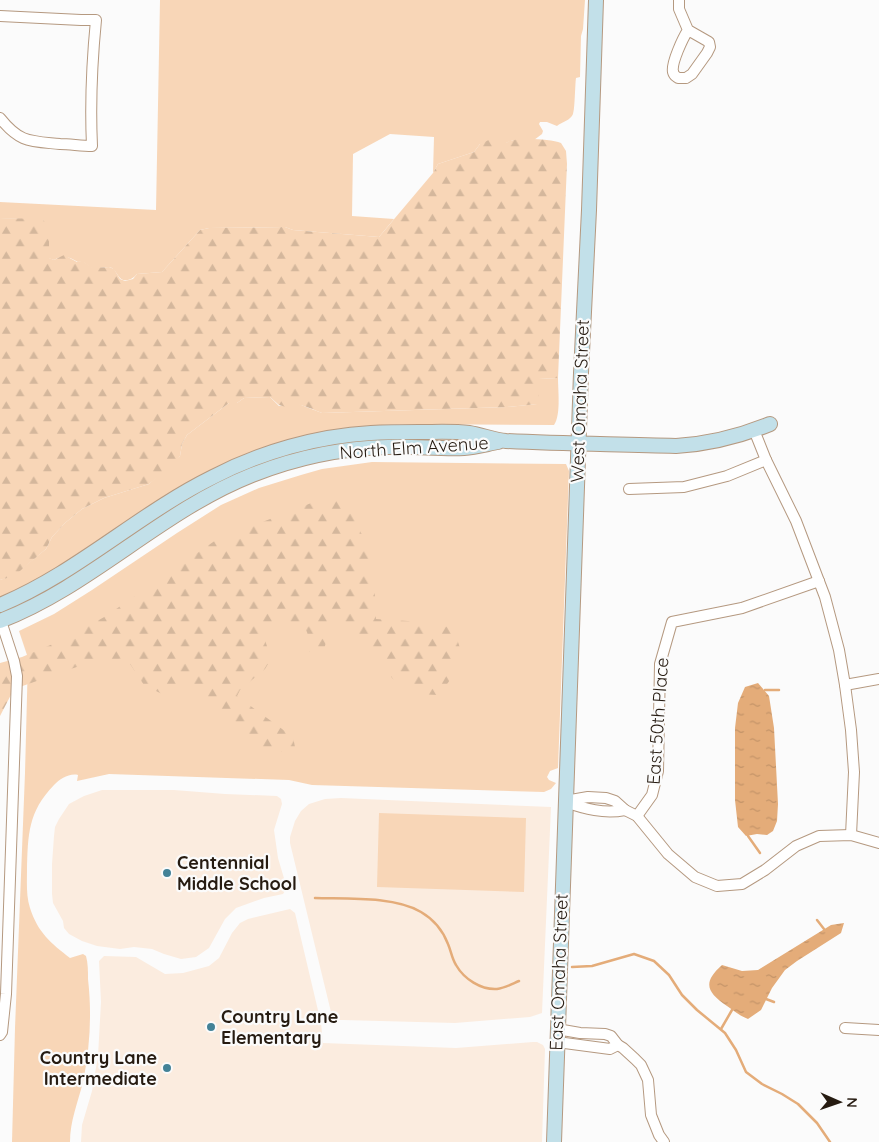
<svg xmlns="http://www.w3.org/2000/svg" width="879" height="1142" viewBox="0 0 879 1142" font-family="Quicksand,sans-serif">
	<defs>
		<pattern id="forest-firs" width="22" height="20" patternUnits="userSpaceOnUse" patternTransform="scale(1.25)"><rect width="22" height="20" fill="#f8d6b7"/><path d="M5 1l3.5 6h-7zM16 11l3.5 6h-7z" fill="#d4b79c"/></pattern>
		<pattern id="water-ripples" width="26" height="14" patternUnits="userSpaceOnUse" patternTransform="scale(1.25)"><rect width="26" height="14" fill="#e4ac79"/><path d="M2 4q2-2 4 0t4 0M15 11q2-2 4 0t4 0" fill="none" stroke="#c39368"/></pattern>
	</defs>
	<rect width="100%" height="100%" fill="#fbfbfb"/>
	<g fill="#fbecdf">
		<polygon points="102,790 174,790 225,794 277,796 281,799 282,804 274,830 278,858 286,885 285,891 283,894 264,898 236,908 225,919 209,948 196,957 181,959 164,954 152,949 134,947 120,949 97,946 82,941 69,934 64,928 63,921 53,903 52,894 52,864 54,836 55,827 59,819 69,804 84,796"/>
		<polygon points="341,798 551,807 542,1013 530,1017 455,1023 343,1020 338,1020 331,1012 290,843 290,837 295,821 301,811 309,804 325,799"/>
		<polygon points="290,909 295,913 321,1023 323,1043 456,1048 533,1042 537,1042 543,1045 545,1049 542,1142 81,1142 82,1125 92,1091 98,1056 101,1002 99,961 104,956 136,957 165,974 183,973 209,966 219,958 232,933 240,923 248,919"/>
	</g>
	<g fill="#f8d6b7">
		<path d="M160,0h425l-2,29 -2,7 -1,41 -4,1c-1,7 -1,31 -3,36 -2,6 -11,8 -16,12l-10,-4h-7l-1,2 4,7 -1,3 -8,6h-21l-7,3 -26,1 -6,8 -36,12 -5,9 1,-36 -44,-3 -37,20 -1,62 42,3 -15,18 -86,-7 -8,-3 -76,1 -9,2 -38,42 -25,2c-4,5 -12,9 -17,4 -3,-3 -4,-7 -8,-10 -6,-3 -14,2 -20,0 -6,-3 -7,-7 -14,-6 -9,-5 -14,-8 -24,-2l-6,-2v-16l-5,-22 -43,-2v-16l156,8z"/>
		<path d="M558,378c0,13 3,37 -4,47l-155,-1 -35,2 -38,5 -39,10 -28,8 -32,13 -25,13 -36,22 -103,67 -38,23 -25,11v-18l14,-5 32,-26 6,-12 13,-14 17,-14 22,-11 45,-14 31,-28 2,-12 5,-9 42,-32h8l7,-5 26,-1 9,9 17,-3 26,10 185,-6 30,-3 1,-25z"/>
		<path d="M372,462l194,2 3,7 -11,297 -8,3 -3,6 2,3 7,3 -5,6 -7,3 -232,-7 -23,-5 -180,-6 -32,7 1,-6c-9,-2 -18,4 -24,10 -26,27 -26,49 -27,85 0,12 -1,26 3,38 8,25 21,35 40,50l13,-4 3,2c2,7 2,15 2,23 4,35 2,69 -5,103 -5,20 -13,39 -13,60h-58l3,-114 10,-255 3,-115 -9,-27 35,-17 38,-24 85,-57 44,-28 38,-17 42,-13 21,-6z"/>
		<polygon points="379,813 526,818 524,892 377,887"/>
	</g>
	<g fill="url(#forest-firs)">
		<path d="M500,136l2,4 1,3c4,0 7,-3 11,-3 11,-2 37,-1 47,3l5,8 1,13 -9,214 -19,1 -1,25 -31,3 -185,6c-11,-4 -25,-13 -36,-6l-7,-2 -9,-8 -26,1 -7,5h-8l-42,32 -5,9 -2,12 -9,11 -22,17 -45,14 -22,11 -17,14 -13,14 -6,12 -32,27 -14,4v-362l42,1 7,7v32l5,2 10,-5 13,7 5,-1 2,1 9,6 16,-1 5,2 6,10 5,2 8,-2 4,-5 25,-2 38,-42 9,-2 76,-1 8,3 86,7 54,-64 5,-9 36,-12 6,-8 13,-6z"/>
		<path d="M337,493l8,7 21,43 9,53 1,23 63,4 15,7 7,21 -11,29 -11,15 -24,-1 -22,-15 -45,-52 -10,-4 -10,12 -5,18 -14,-1c0,-6 0,-14 -2,-20 -8,-16 -29,-6 -40,-2l-2,10 6,19 -6,10 -25,21 -3,6 56,41 2,10 -3,5 -34,-2 -44,-46 -25,-18 -23,10 -22,-11 -18,-27 -38,5 -74,26 -14,27v-53l22,-6 45,-19 39,-22 110,-76z"/>
	</g>
	<g fill="url(#water-ripples)">
		<polygon points="758,683 769,696 774,728 778,804 777,821 773,831 767,835 757,834 746,836 738,827 735,800 735,728 738,703 745,687"/>
		<path d="M844,923l-3,10 -44,28 -12,9 -13,18 -11,22 -13,9c-8,-3 -14,-8 -21,-13 -20,-14 -25,-23 -5,-41l20,6 16,-1 73,-45z"/>
	</g>
	<g fill="none" stroke-linecap="round" stroke-linejoin="round">
		<g stroke="#e4ac79" stroke-width="2.5">
			<polyline points="765,690 779,690"/>
			<polyline points="748,836 760,853"/>
			<path d="M315,898c31,1 79,-2 106,14 12,7 22,19 27,32 3,7 4,15 8,21 8,14 25,25 41,24 8,-1 15,-5 22,-8"/>
			<polyline points="817,920 824,929"/>
			<polyline points="572,967 592,966 634,954 654,961 669,975 682,995 697,1010 725,1033 736,1050 746,1072 762,1084 782,1094 798,1104 817,1123 830,1142"/>
			<polyline points="766,999 774,1002"/>
			<polyline points="721,1029 732,1010"/>
		</g>
		<defs>
			<g id="street">
				<path d="M679,0v9l9,21 21,12 1,5 -3,6 -15,21 -6,4h-8c-2,-2 -4,-2 -5,-6 -2,-9 10,-34 15,-42"/>
				<path d="M0,16l81,4h15c-4,41 -6,84 -4,126 -11,0 -22,-2 -32,-2 -30,-3 -40,-1 -60,-26"/>
				<polyline points="754,430 766,460 796,521 825,597 839,650 845,685 851,730 854,772 851,835"/>
				<polyline points="629,489 684,487 727,476 766,460"/>
				<polyline points="845,685 879,679"/>
				<polyline points="565,801 588,797 606,798 615,801 625,810 637,816 668,854 695,877 717,886 742,884 765,870 796,846 819,836 851,835 879,843"/>
				<path d="M566,802c19,7 38,12 59,8"/>
				<polyline points="637,816 652,795 658,771 660,664 672,622 742,608 819,581"/>
				<polyline points="845,1028 879,1030"/>
				<polyline points="557,1029 580,1033 605,1034 611,1036 618,1045 623,1048 635,1059 641,1065 648,1080 651,1115 659,1135 664,1142"/>
				<polyline points="0,1035 2,1032 6,994 17,676 14,661 1,621"/>
				<polyline points="557,1042 610,1049 618,1045"/>
			</g>
			<g id="secondary">
				<path d="M0,605c77,-32 138,-91 213,-128 48,-25 104,-41 158,-44 17,-1 33,-1 49,-1 16,0 34,-1 49,1 13,2 25,7 37,8 57,3 113,3 170,5 34,-2 62,-9 94,-22"/>
				<path d="M0,621c91,-35 161,-110 252,-146 43,-17 90,-27 136,-28 25,-1 51,2 76,1 11,-1 23,-4 34,-6"/>
				<polyline points="554,1142 581,373 589,210 596,0"/>
			</g>
		</defs>
		<use href="#street" stroke="#b59980" stroke-width="12"/>
		<use href="#secondary" stroke="#b59980" stroke-width="16"/>
		<use href="#street" stroke="#fff" stroke-width="10"/>
		<use href="#secondary" stroke="#c2e0e9" stroke-width="14"/>
	</g>
	<g fill="#438297" stroke="#fbfbfb" stroke-width="2">
		<circle cx="167" cy="873" r="5"/>
		<circle cx="211" cy="1027" r="5"/>
		<circle cx="167" cy="1068" r="5"/>
	</g>
	<g text-anchor="middle" stroke-width="4.5" stroke-linejoin="round" paint-order="stroke">
		<g font-size="18" fill="#261b11" stroke="#fbfbfb">
			<text transform="translate(580 401) rotate(-88)" y="6">West Omaha Street</text>
			<text transform="translate(414 448) rotate(-4)" y="6">North Elm Avenue</text>
			<text transform="translate(658 721) rotate(-86)" y="6">East 50th Place</text>
			<text transform="translate(559 972) rotate(-88)" y="6">East Omaha Street</text>
		</g>
		<g font-size="18" font-weight="bold" fill="#261b11" stroke="#fbfbfb" text-anchor="start">
			<text x="177" y="869">Centennial<tspan x="177" dy="21">Middle School</tspan></text>
			<text x="221" y="1023">Country Lane<tspan x="221" dy="21">Elementary</tspan></text>
			<text x="157" y="1064" text-anchor="end">Country Lane<tspan x="157" dy="21">Intermediate</tspan></text>
		</g>
	</g>
	<g transform="translate(839 1102) rotate(92)" stroke="#fbfbfb" stroke-width="4" paint-order="stroke">
	<path d="M0-4L9 19L0 12L-9 19Z" fill="#261b11"/>
	<text y="-8" font-size="14" font-weight="bold" text-anchor="middle" fill="#261b11">N</text>
	</g>
</svg>
